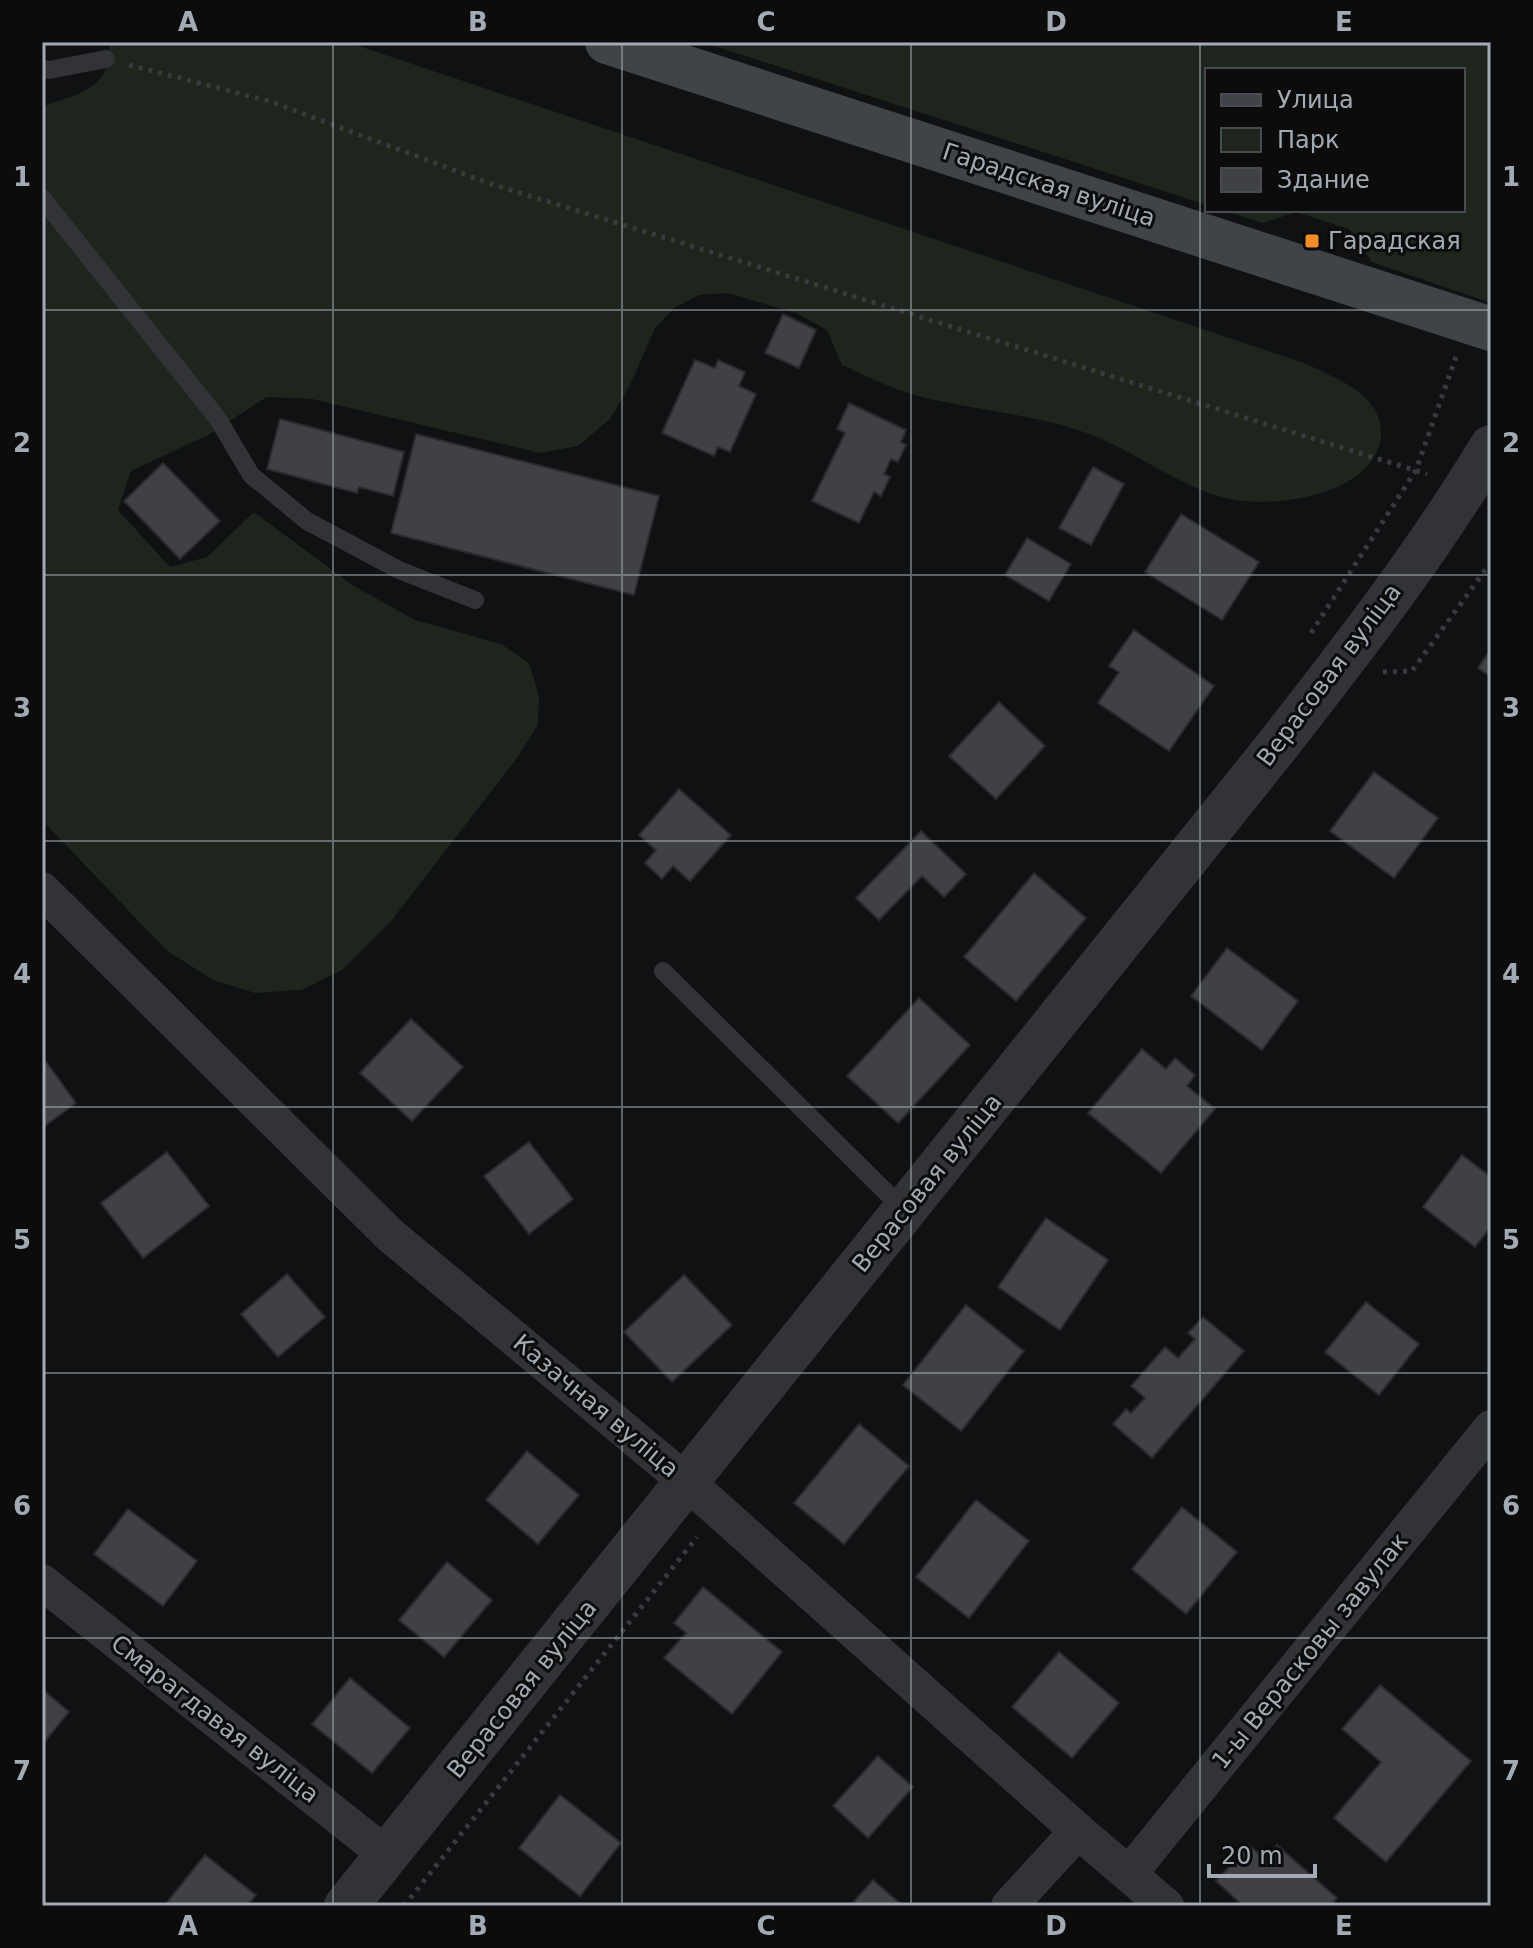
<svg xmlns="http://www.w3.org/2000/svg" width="1533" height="1948" viewBox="0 0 1533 1948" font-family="'DejaVu Sans',sans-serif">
	<rect width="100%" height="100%" fill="#101112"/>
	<g fill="#1d251d">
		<path d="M109,42h238l957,321c19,9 54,23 66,40 10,13 13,25 10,39 -12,53 -100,65 -145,58 -47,-7 -98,-48 -143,-65 -53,-20 -111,-24 -166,-37 -29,-7 -57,-20 -84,-33l-15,-35 -31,-17 -69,-20 -28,2 -25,13 -19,20 -24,55 -21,36 -32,27 -37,7 -229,-54 -45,-2 -59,38 -77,36 -13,39 52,57 37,-10 47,-45 98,73 63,35 86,24 28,19 10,33 -1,29 -21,33 -125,162 -50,50 -41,20 -46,3 -42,-13 -47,-30 -124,-130v-713c35,-14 71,-17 67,-65z"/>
		<polygon points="702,42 1491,42 1491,303 1372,262 1349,229 1296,212 1263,223 1222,210 1463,210 1463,70 1207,70 1207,205"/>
	</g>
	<g fill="#3f4145" stroke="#2a2b2e" stroke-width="2">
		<polygon points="783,314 816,330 799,368 765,353"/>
		<polygon points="695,360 715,368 718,360 745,372 739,386 756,394 730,452 718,447 714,456 662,433"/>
		<polygon points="849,403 906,430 901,442 906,445 898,462 891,459 884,474 890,477 881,496 874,492 859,523 812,501 845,433 837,429"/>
		<polygon points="280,419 404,452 393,496 359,487 357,493 267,469"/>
		<polygon points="416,434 659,496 634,595 391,533"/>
		<polygon points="163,463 220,521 180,559 124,501"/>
		<polygon points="1093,467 1124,484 1091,545 1059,528"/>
		<polygon points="1181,514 1259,562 1222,620 1145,572"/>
		<polygon points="1027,538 1071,564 1049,601 1005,575"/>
		<polygon points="1134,630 1214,686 1169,751 1098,703 1119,672 1109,666"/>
		<polygon points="1491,649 1491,677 1478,668"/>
		<polygon points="999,702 1045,746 996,799 949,756"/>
		<polygon points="1374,772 1438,818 1394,878 1330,831"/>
		<polygon points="679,789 731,835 690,881 673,866 662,879 645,863 656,850 639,835"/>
		<polygon points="921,831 966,874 944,897 922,876 879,920 856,898"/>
		<polygon points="1034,873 1086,918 1016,1001 964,957"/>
		<polygon points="1227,948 1298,1001 1262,1050 1191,996"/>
		<polygon points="919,998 970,1045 898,1123 847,1076"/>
		<polygon points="411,1019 463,1067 412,1121 360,1073"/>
		<polygon points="1142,1049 1166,1069 1175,1058 1195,1075 1187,1086 1215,1109 1161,1173 1088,1113"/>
		<polygon points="42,1056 76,1103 42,1128"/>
		<polygon points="529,1142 573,1199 529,1234 484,1176"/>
		<polygon points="167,1152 209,1206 143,1258 101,1203"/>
		<polygon points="1462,1155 1491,1177 1491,1226 1475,1247 1423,1207"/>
		<polygon points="1046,1218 1108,1260 1060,1330 998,1287"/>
		<polygon points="287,1274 325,1317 278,1357 241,1314"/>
		<polygon points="684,1275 732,1325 672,1382 624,1332"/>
		<polygon points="1366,1302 1419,1344 1379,1395 1325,1352"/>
		<polygon points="966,1305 1024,1351 961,1431 903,1385"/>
		<polygon points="1203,1317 1244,1351 1152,1458 1113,1424 1126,1409 1131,1413 1145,1398 1131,1386 1165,1347 1178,1358 1195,1339 1188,1333"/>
		<polygon points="859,1424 909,1466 844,1544 794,1503"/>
		<polygon points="527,1451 579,1495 538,1544 486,1500"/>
		<polygon points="976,1500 1029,1541 969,1618 916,1577"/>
		<polygon points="1182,1507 1237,1552 1186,1614 1132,1569"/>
		<polygon points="128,1509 197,1561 163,1606 94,1554"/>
		<polygon points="447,1562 492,1600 444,1657 399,1620"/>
		<polygon points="703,1587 782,1652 732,1714 664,1658 686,1633 674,1623"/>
		<polygon points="1059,1652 1119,1703 1072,1758 1012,1707"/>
		<polygon points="350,1678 410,1728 372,1773 312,1724"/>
		<polygon points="1380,1685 1471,1761 1386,1862 1334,1818 1381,1762 1342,1729"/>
		<polygon points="42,1689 69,1712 42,1745"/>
		<polygon points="878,1756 913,1787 868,1838 833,1806"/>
		<polygon points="560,1795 621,1843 580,1896 519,1848"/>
		<polygon points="1249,1845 1265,1859 1277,1845 1337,1898 1330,1906 1243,1906 1216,1881"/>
		<polygon points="205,1855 256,1895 247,1906 164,1906"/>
		<polygon points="873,1880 903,1906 850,1906"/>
	</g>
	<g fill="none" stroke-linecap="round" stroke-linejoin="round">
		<g stroke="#383a3e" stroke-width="5" stroke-dasharray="4 6" stroke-linecap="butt">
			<polyline points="129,65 269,101 488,183 1427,474"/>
			<polyline points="1311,633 1416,470 1456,357"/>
			<polyline points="1383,672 1412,671 1491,562"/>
			<polyline points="404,1906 697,1537"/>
		</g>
		<g stroke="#323337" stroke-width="18">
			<polyline points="42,69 49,70 106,59"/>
			<polyline points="42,198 218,419 251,475 307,521 399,570 475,600"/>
			<polyline points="663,971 905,1211"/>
		</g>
		<g stroke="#323337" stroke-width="36">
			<polyline points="42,890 390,1235 688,1483 1078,1831 1166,1906"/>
			<polyline points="42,1582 388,1856"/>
			<polyline points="1129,1874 1491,1428"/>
			<polyline points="1009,1906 1078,1831"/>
		</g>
		<path stroke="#323337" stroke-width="44" d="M346,1906l931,-1160c75,-96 151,-194 214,-299"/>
		<polyline stroke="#404347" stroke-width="44" points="607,42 1491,329"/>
	</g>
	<path fill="none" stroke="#a2aab3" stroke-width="2" stroke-opacity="0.55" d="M333,42v1864M622,42v1864M911,42v1864M1200,42v1864M42,310h1449M42,575h1449M42,841h1449M42,1107h1449M42,1373h1449M42,1638h1449"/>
	<rect fill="#f28d29" stroke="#0c0c0d" stroke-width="3" x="1304" y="233" width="16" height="16" rx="4"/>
	<g text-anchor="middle" stroke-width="6" stroke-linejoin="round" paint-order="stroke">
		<g font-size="24" fill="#a2aab3" stroke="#0c0c0d">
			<text transform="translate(1049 185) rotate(18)" y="8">Гарадская вуліца</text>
			<text transform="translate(1329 675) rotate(-53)" y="8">Верасовая вуліца</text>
			<text transform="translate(927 1183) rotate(-51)" y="8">Верасовая вуліца</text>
			<text transform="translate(596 1406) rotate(40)" y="8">Казачная вуліца</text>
			<text transform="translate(1310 1651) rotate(-51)" y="8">1-ы Верасковы завулак</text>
			<text transform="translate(522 1689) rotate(-51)" y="8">Верасовая вуліца</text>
			<text transform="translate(215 1719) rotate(38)" y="8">Смарагдавая вуліца</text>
		</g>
		<g font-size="24" fill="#a2aab3" stroke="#0c0c0d" text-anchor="start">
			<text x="1328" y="249">Гарадская</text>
		</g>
	</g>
	<rect width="1533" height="1948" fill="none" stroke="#0c0c0d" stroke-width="88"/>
	<rect x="1205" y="68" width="260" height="144" fill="#0c0c0d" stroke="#484b4f" stroke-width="2"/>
	<rect x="1221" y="94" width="40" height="12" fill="#404347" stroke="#484b4f" stroke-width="2"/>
	<text x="1277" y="108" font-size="24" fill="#a2aab3">Улица</text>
	<rect x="1221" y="128" width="40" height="24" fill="#1d251d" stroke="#484b4f" stroke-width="2"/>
	<text x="1277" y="148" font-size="24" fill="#a2aab3">Парк</text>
	<rect x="1221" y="168" width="40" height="24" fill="#3f4145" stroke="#484b4f" stroke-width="2"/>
	<text x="1277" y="188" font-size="24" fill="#a2aab3">Здание</text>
	<path d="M1209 1864v12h106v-12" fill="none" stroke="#a2aab3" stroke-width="4"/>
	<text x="1221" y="1864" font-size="24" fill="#a2aab3" stroke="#0c0c0d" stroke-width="6" paint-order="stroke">20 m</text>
	<rect x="44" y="44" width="1445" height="1860" fill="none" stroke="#a2aab3" stroke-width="3"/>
	<g font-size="26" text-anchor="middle" font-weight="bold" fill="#a2aab3">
		<text x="188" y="31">A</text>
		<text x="478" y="31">B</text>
		<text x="766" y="31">C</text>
		<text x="1056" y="31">D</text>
		<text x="1344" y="31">E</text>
		<text x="22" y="186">1</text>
		<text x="1511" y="186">1</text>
		<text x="22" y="452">2</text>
		<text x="1511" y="452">2</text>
		<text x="22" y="717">3</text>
		<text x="1511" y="717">3</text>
		<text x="22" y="983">4</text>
		<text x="1511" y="983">4</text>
		<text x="22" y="1249">5</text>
		<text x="1511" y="1249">5</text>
		<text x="22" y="1515">6</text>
		<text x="1511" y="1515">6</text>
		<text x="22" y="1780">7</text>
		<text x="1511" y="1780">7</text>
		<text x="188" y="1935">A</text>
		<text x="478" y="1935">B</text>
		<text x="766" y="1935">C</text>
		<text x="1056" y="1935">D</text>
		<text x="1344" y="1935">E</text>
	</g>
</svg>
